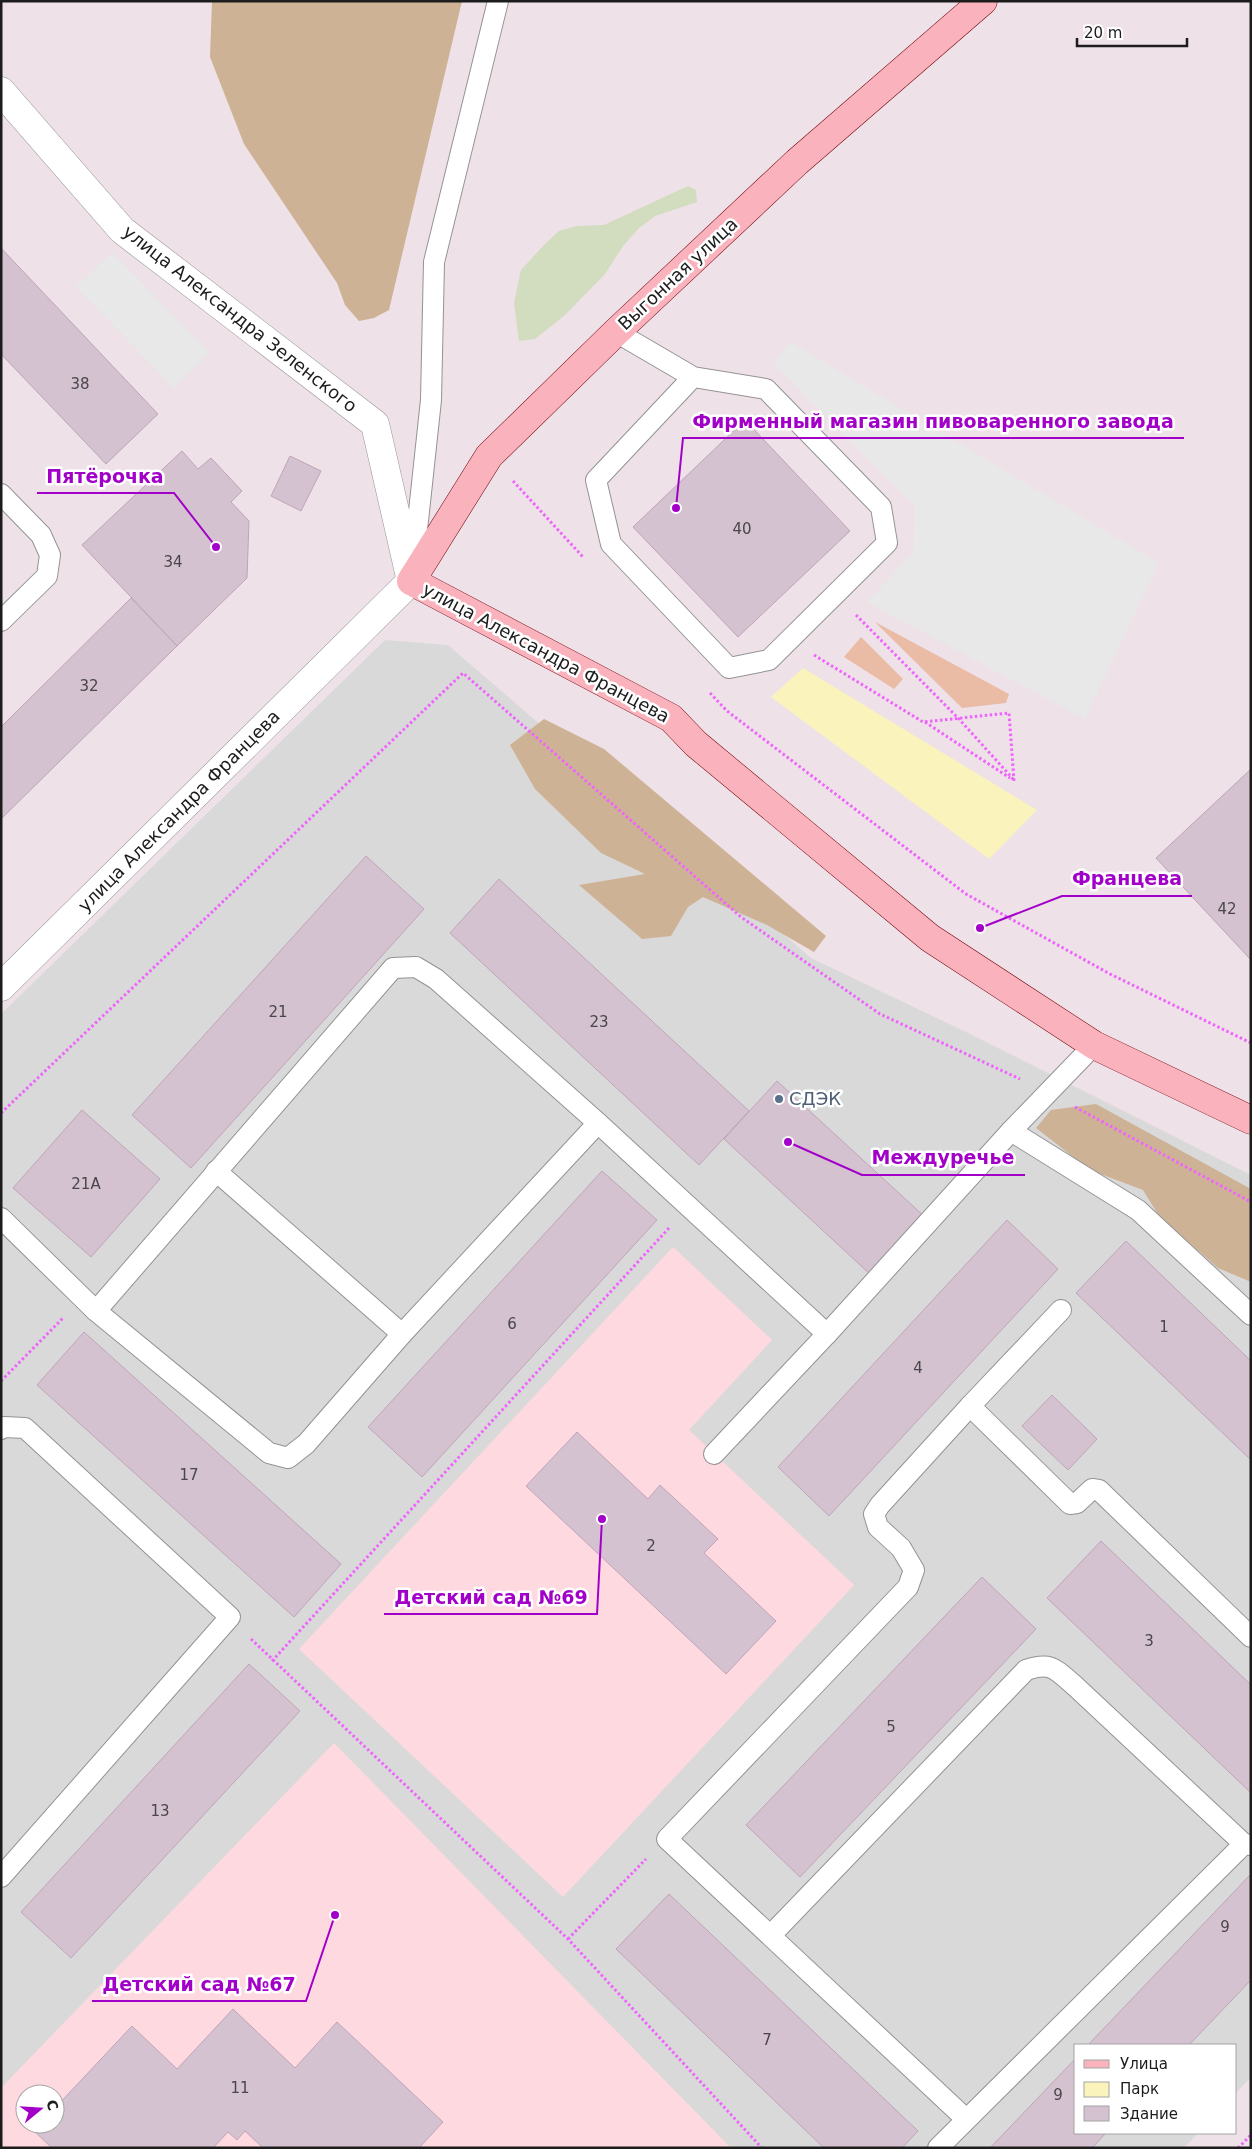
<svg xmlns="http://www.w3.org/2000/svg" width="1252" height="2149" viewBox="0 0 1252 2149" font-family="'DejaVu Sans',sans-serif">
	<rect width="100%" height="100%" fill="#eee1e8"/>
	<path fill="#dad9da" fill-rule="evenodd" d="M385,640l63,5 363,313 153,73 287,144v902l-15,16v-48h-160v88h122l-14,15h-1183v-1134zM25,2094h30v30h-30z"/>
	<g fill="#ffd9e0" fill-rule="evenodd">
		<polygon points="673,1247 772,1340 689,1430 854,1585 563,1897 299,1649"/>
		<path d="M334,1743l397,405h-730v-60zM25,2094h30v30h-30z"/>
	</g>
	<g fill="#eabba5">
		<polygon points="875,622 1009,694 1006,703 962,708"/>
		<polygon points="861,637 903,679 894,689 844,657"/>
	</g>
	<g fill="#ceb295">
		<polygon points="212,1 462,1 389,310 374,318 359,321 345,305 337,283 244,144 210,57"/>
		<polygon points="544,719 604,749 826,936 814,952 767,925 703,897 688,907 671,936 642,939 579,885 645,874 601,853 535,789 510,745"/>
		<polygon points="1096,1104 1251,1189 1251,1282 1218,1268 1159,1216 1143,1190 1090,1170 1036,1128 1051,1110"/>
	</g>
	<polygon fill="#d2dcbe" points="688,186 696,190 697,202 655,216 638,229 623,246 605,274 565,315 535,339 519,341 514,303 521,270 544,245 559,231 577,226 604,225"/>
	<polygon fill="#faf3bc" points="803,668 1037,810 989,859 771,697"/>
	<g fill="#e8e8e8">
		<polygon points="112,252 210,353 174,388 76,287"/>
		<polygon points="790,342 1159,563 1085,719 867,602 913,553 915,507 774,363"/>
	</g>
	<g fill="#d4c2d0" stroke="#bfa4b9">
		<polygon points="1,248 158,414 106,464 1,354"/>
		<polygon points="745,420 850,531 738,637 633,527"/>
		<polygon points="182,451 198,469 211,458 242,491 231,502 249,521 247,578 177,646 82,545"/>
		<polygon points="290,456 321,471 301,511 271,496"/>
		<polygon points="131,598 177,646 1,819 1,727"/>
		<polygon points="1251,769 1251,960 1156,858"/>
		<polygon points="366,856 424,909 191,1168 132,1115"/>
		<polygon points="499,879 749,1111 699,1165 450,933"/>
		<polygon points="777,1081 926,1218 872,1276 724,1139"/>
		<polygon points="82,1110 160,1179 91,1257 13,1188"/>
		<polygon points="602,1171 657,1220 422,1477 368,1427"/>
		<polygon points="1007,1220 1058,1269 829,1516 778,1467"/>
		<polygon points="1126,1241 1251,1361 1251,1460 1076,1293"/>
		<polygon points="84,1332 341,1564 294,1617 37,1385"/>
		<polygon points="1052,1395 1097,1439 1068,1470 1022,1426"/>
		<polygon points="577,1432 648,1499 660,1485 718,1539 704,1553 776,1621 726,1674 526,1486"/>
		<polygon points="1101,1541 1251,1685 1251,1793 1047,1598"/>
		<polygon points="982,1577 1036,1629 800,1877 746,1825"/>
		<polygon points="249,1664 300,1711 71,1958 21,1912"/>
		<polygon points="1251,1874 1251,1980 1189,2045 1088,2045"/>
		<polygon points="669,1894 918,2131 902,2148 824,2148 616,1949"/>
		<polygon points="233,2009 295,2068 337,2022 443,2122 419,2148 263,2148 245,2131 237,2140 228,2132 213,2148 52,2148 34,2131 40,2124 55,2124 55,2108 132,2026 177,2069"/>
		<polygon points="1076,2058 1076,2133 1106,2133 1092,2148 990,2148"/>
	</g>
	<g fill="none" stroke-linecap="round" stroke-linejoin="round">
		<defs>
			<g id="lane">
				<polyline points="616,332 693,377 766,389 881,507 887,543 769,660 729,668 611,544 596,480 693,377"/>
				<polyline points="1,494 41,535 50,555 47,576 1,621"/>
				<polyline points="413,567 431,400 434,262 498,1"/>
				<polyline points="1011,1131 1138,1210 1251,1315"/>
				<polyline points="216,1171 402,1334"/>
				<polyline points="1,1218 96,1311 269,1453 288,1458 306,1444 402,1334 598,1123"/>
				<polyline points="96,1311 393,968 416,967 436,979 598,1123 827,1334 1011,1131 1094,1045"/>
				<polyline points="970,1406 1061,1310"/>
				<polyline points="1,1429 4,1427 25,1428 230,1617 1,1877"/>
				<polyline points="714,1454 827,1334"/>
				<path d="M771,1935l255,-265c26,-9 30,0 49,16l169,158 7,1"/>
				<polyline points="966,2119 667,1839 908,1587 914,1570 901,1548 878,1527 874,1514 880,1505 970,1406 1070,1504 1077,1503 1092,1489 1099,1490 1251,1637"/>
				<polyline points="938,2148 1244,1844"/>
			</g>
			<polyline id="street" points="1,91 122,230 375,424 411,581 1,987"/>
			<polyline id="secondary" points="983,1 797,162 616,332 489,456 411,581 671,718 696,744 930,938 1094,1045 1251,1120"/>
		</defs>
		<use href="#lane" stroke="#939393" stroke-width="22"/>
		<use href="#street" stroke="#939393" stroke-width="29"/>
		<use href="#secondary" stroke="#73030c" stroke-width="29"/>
		<g stroke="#ef64fc" stroke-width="3" stroke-dasharray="2.5 2.5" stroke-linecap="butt">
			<polyline points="513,481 583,557"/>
			<polyline points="856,615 959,719 1014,780"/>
			<polyline points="814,655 923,722 1009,713 1014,781"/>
			<polyline points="710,693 727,711 966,894 1110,974 1251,1043"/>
			<polyline points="925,722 1010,778"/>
			<polyline points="1075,1107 1251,1202"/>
			<polyline points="1,1113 463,673 741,917 880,1014 1020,1079"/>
			<polyline points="1,1381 63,1318"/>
			<polyline points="251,1639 568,1939 762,2148"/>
			<polyline points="272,1661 669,1228"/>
			<polyline points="568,1939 646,1859"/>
			<polyline points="1238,2148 1251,2135"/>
		</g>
		<use href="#lane" stroke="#fff" stroke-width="20"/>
		<use href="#street" stroke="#fff" stroke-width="28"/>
		<use href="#secondary" stroke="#fab3bd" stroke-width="28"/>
	</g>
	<circle fill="#5c6f8a" stroke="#fff" stroke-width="2" cx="779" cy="1099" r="5"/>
	<g text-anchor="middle" stroke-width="5" stroke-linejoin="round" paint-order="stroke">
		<g font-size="15" fill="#4a4649">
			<text x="80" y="389">38</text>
			<text x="742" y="534">40</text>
			<text x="173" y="567">34</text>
			<text x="89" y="691">32</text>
			<text x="1227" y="914">42</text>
			<text x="278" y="1017">21</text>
			<text x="599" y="1027">23</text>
			<text x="86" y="1189">21А</text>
			<text x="512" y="1329">6</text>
			<text x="1164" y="1332">1</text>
			<text x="918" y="1373">4</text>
			<text x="189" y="1480">17</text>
			<text x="651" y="1551">2</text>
			<text x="1149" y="1646">3</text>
			<text x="891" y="1732">5</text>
			<text x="160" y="1816">13</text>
			<text x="1225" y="1932">9</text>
			<text x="767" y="2045">7</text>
			<text x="240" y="2093">11</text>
			<text x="1058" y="2100">9</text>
		</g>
		<g font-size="18" fill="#1c1c1c" stroke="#fff">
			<text transform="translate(678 274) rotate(-43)" y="6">Выгонная улица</text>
			<text transform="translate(240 319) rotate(38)" y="6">улица Александра Зеленского</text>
			<text transform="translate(546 653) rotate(28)" y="6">улица Александра Францева</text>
			<text transform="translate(179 811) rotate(-45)" y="6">улица Александра Францева</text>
		</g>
		<g font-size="18" fill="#4e5e75" stroke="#fff" text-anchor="start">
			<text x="789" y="1105">СДЭК</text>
		</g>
	</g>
	<path fill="none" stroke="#a200c8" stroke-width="2" d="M676 508L683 438H1184M216 547L174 493H37M980 928L1062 896H1192M788 1142L862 1175H1025M602 1519L597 1614H384M335 1915L306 2001H92"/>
	<g fill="#a200c8" stroke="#fff" stroke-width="2">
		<circle cx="676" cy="508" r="5"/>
		<circle cx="216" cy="547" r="5"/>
		<circle cx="980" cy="928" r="5"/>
		<circle cx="788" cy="1142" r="5"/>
		<circle cx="602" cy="1519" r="5"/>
		<circle cx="335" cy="1915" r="5"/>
	</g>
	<g font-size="19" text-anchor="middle" font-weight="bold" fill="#a200c8" stroke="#fff" stroke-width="5" stroke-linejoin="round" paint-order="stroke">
		<text x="933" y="428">Фирменный магазин пивоваренного завода</text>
		<text x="105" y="483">Пятёрочка</text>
		<text x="1127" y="885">Францева</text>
		<text x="943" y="1164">Междуречье</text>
		<text x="491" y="1604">Детский сад №69</text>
		<text x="199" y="1991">Детский сад №67</text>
	</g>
	<rect width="1252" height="2149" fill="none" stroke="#1c1c1c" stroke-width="5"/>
	<rect x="1074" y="2044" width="162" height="90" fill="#ffffff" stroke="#a4a4a4"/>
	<rect x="1084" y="2060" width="25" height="8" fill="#fab3bd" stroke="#a4a4a4"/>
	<text x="1120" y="2069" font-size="15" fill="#1c1c1c">Улица</text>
	<rect x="1084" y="2082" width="25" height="15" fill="#faf3bc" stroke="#a4a4a4"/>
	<text x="1120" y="2094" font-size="15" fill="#1c1c1c">Парк</text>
	<rect x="1084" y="2106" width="25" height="15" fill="#d4c2d0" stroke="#a4a4a4"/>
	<text x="1120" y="2119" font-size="15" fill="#1c1c1c">Здание</text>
	<g transform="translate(40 2109) rotate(72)"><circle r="24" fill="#ffffff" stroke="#a4a4a4"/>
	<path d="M0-4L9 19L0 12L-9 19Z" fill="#a200c8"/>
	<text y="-8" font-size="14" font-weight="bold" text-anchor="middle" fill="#1c1c1c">С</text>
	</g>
	<path d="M1077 38v8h110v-8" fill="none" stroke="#1c1c1c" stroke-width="2.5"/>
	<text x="1084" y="38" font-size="15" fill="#1c1c1c" stroke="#ffffff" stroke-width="4" paint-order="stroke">20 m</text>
</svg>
